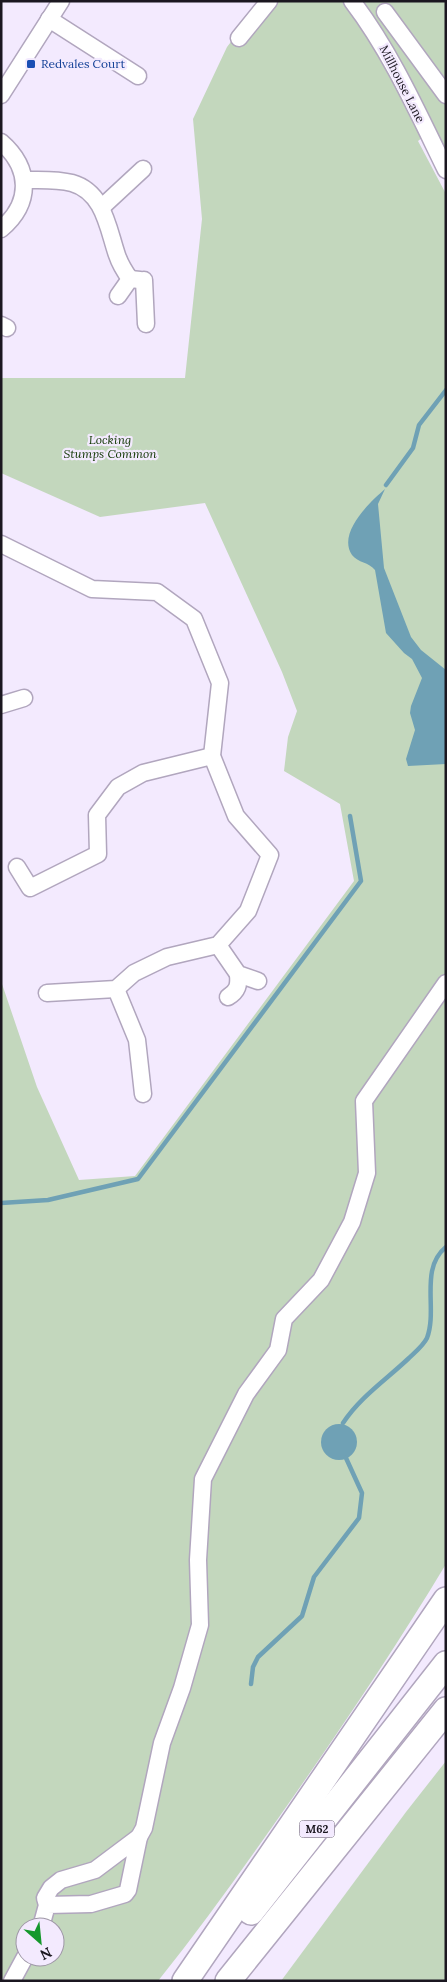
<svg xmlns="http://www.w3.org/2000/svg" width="447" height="1982" viewBox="0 0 447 1982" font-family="Lora,serif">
	<rect width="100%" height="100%" fill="#f3eafe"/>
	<g fill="#c3d7bd" fill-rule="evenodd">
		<path d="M262,1h184v154l-13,-26 -15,12 28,53v1370c-53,88 -110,172 -169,256 -38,54 -77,109 -119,161h-157v-1000l36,106 42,93 56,-4 219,-295 -14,-77 -56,-33 4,-34 9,-26 -15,-39 -77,-169 -105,14 -99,-44v-95h184l17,-159 -9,-100 34,-72zM25,1927h30v30h-30z"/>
		<polygon points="446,1761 446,1981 281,1981 406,1812"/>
	</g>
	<g fill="#6fa1b5">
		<path d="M385,489l-7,15 6,64 27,69 10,13 25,20v94l-38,2 -2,-7 9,-29 -5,-17 1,-7 11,-28 -10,-19 -8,-6 -18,-20 -11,-63c-6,-8 -17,-7 -23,-15 -15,-22 18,-53 33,-66z"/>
		<circle cx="339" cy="1442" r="18"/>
	</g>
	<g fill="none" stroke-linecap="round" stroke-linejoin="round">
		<g stroke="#6fa1b5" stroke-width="4.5">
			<polyline points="386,485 413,448 419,425 446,390"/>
			<polyline points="1,1203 48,1200 138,1179 361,881 350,816"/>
			<path d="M343,1423c17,-26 44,-44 66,-65 6,-6 14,-12 18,-20 11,-29 -8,-69 19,-91"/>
			<polyline points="251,1684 253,1667 258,1657 302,1616 314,1577 359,1518 362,1493 346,1458"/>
		</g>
		<defs>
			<g id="minor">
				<path d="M352,1c39,51 66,112 94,169"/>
				<polyline points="385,12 446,95"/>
				<polyline points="49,19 138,76"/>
				<polyline points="239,38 269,1"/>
				<polyline points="1,95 61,1"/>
				<path d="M1,142c30,26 31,61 0,87"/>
				<path d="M26,180c15,0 31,-1 46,3 32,9 36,46 45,72 3,9 8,17 13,24"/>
				<polyline points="102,207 143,169"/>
				<polyline points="144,280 146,324"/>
				<polyline points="118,296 130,279 140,280"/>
				<polyline points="1,325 7,328"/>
				<polyline points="1,544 92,589 157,592 194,619 220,683 212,756 236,816 270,855 248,911 218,945 167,957 134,973 116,989 47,993"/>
				<polyline points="1,705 24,698"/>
				<polyline points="17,867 30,888 98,854 97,815 118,787 143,773 212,756"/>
				<polyline points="218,945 238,974 258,981"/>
				<polyline points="116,989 137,1040 143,1094"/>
				<path d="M228,997c10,-6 11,-12 10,-23"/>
				<polyline points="139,1837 144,1828 162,1743 182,1688 200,1625 198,1560 203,1479 246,1394 278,1350 284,1319 321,1280 352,1222 367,1173 364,1101 446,983"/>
				<polyline points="41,1927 47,1905 45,1898 51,1888 61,1880 95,1870 139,1837 128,1890 125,1894 91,1904 47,1905"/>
				<polyline points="12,1981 25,1957"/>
			</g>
			<g id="highway">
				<polyline points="251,1912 446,1664"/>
				<polyline points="185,1981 446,1600"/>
				<polyline points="228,1981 446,1710"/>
			</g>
		</defs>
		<use href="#minor" stroke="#b1a6be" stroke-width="19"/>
		<use href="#highway" stroke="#b1a6be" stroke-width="28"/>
		<use href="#minor" stroke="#fff" stroke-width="16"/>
		<use href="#highway" stroke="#fff" stroke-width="25"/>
	</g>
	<rect fill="#1a4fb4" stroke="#f3eafe" stroke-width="2" x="26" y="59" width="10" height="10" rx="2.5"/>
	<g text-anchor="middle" stroke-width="4.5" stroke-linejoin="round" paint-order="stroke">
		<rect fill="#f3eafe" stroke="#5c5663" stroke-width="1" x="299.5" y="1820.5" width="35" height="17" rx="4"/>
		<g font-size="11" font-weight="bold" fill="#1b1720">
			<text x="317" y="1833">M62</text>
		</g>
		<g font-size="12" fill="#164399" stroke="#f3eafe" text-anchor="start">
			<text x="41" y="68">Redvales Court</text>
		</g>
		<g font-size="12" fill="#1b1720" stroke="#f3eafe">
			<text transform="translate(402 84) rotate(63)" y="4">Millhouse Lane</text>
		</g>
		<g font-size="12" font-style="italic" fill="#0f3500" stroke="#f3eafe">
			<text x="110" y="444">Locking<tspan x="110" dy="14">Stumps Common</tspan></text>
		</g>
	</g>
	<rect width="447" height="1982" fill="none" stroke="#1b1720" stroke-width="5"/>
	<g transform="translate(40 1942) rotate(153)"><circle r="24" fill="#f3eafe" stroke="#9d96a5"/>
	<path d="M0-4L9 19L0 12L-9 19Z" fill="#15982c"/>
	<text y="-8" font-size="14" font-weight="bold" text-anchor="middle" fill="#1b1720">N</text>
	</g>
</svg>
